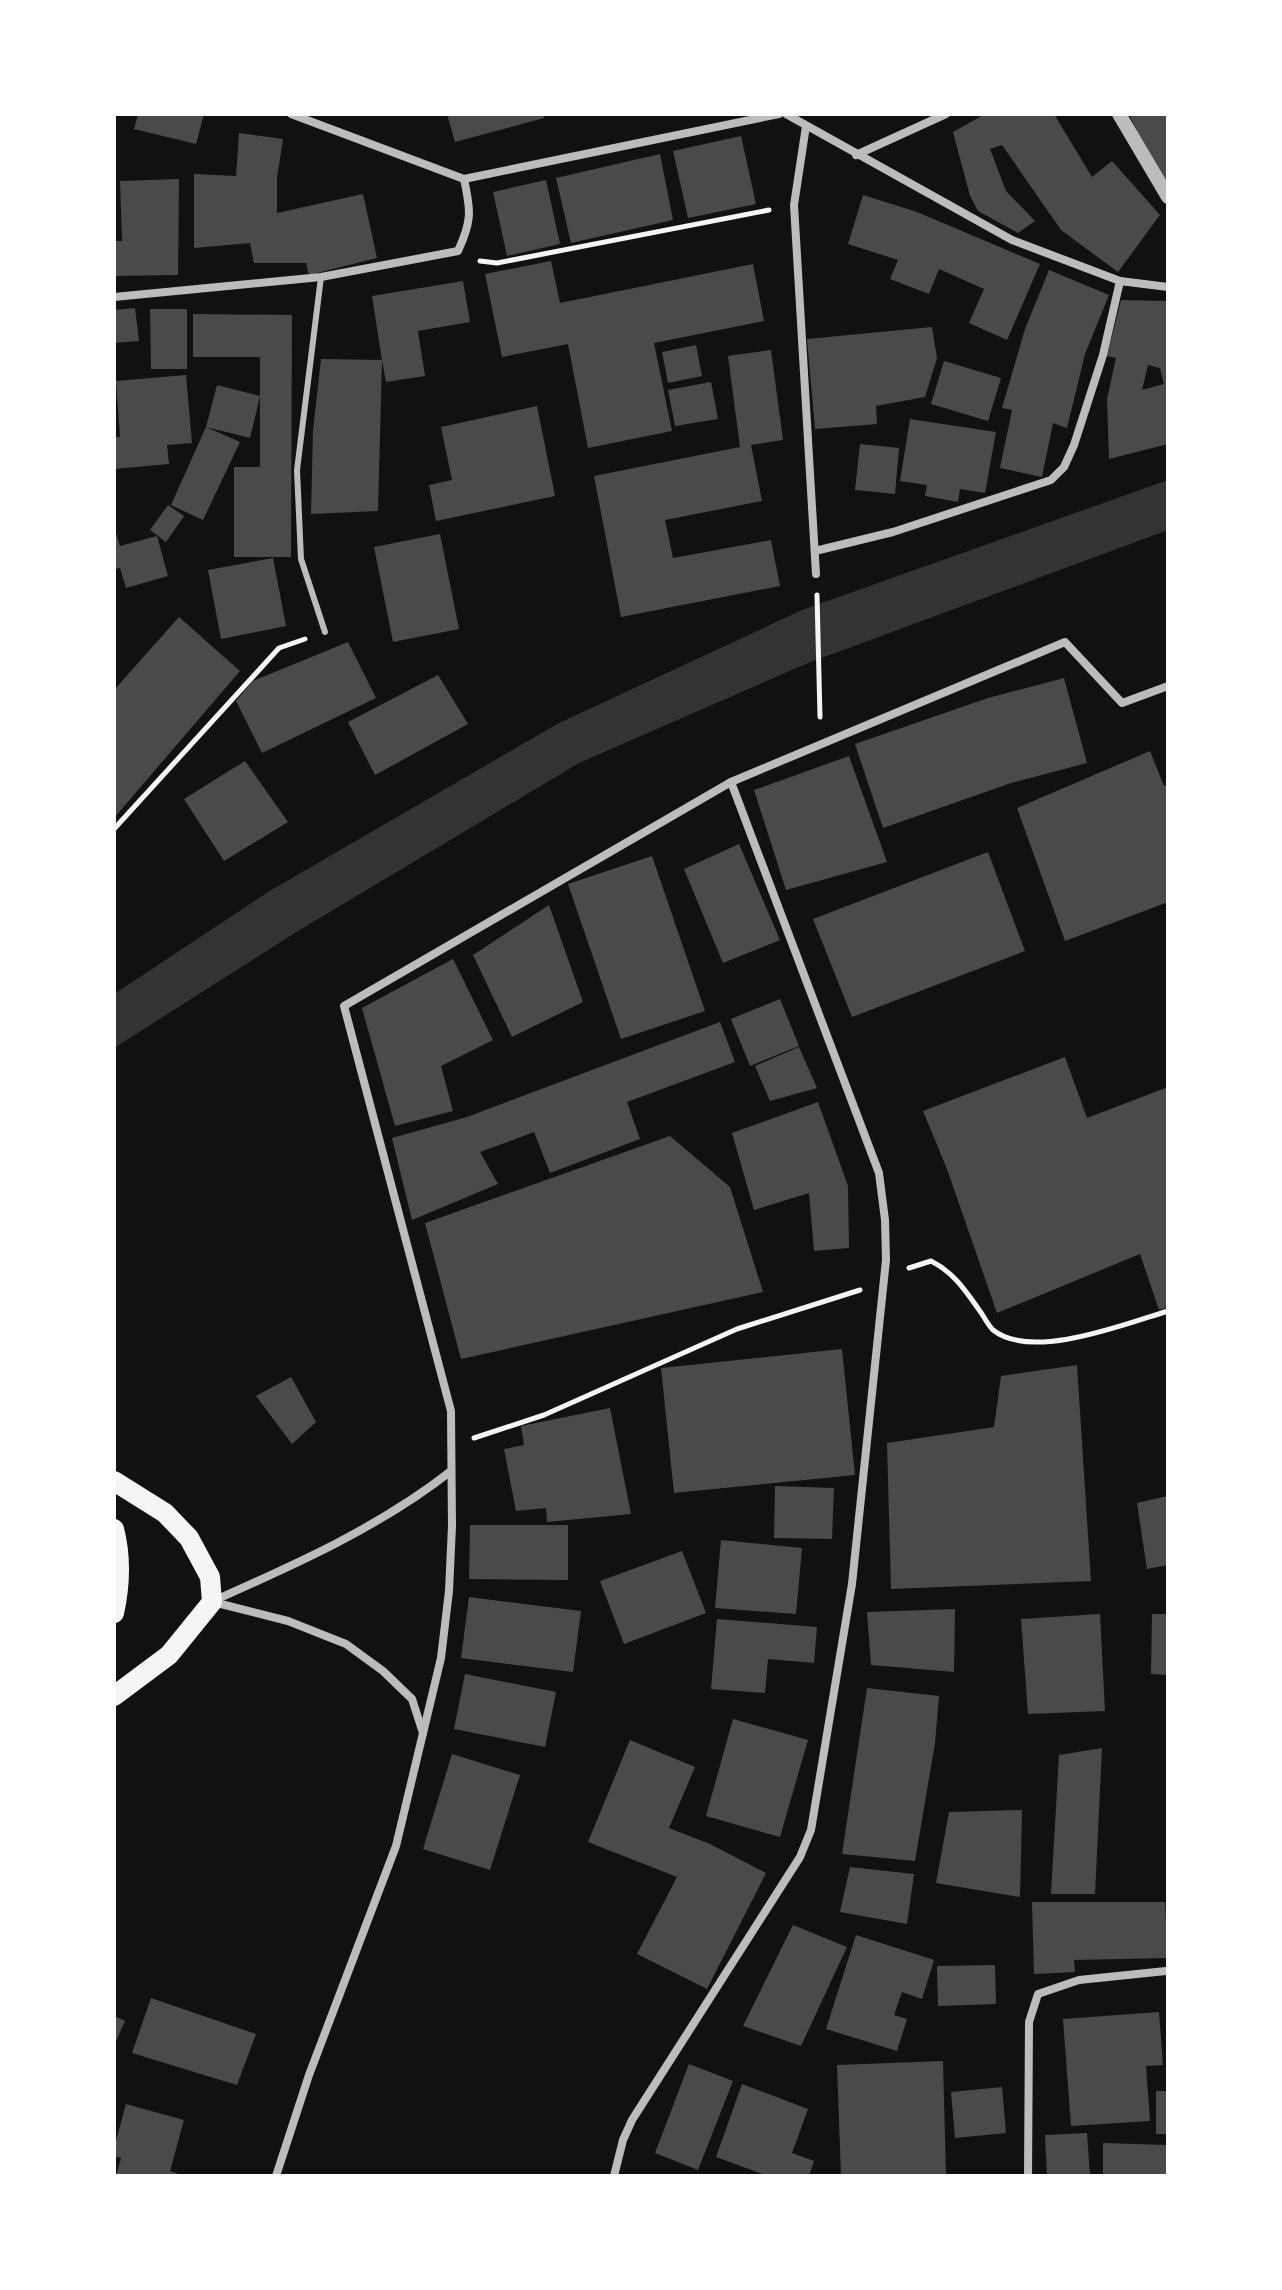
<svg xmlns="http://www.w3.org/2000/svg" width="1282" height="2290" viewBox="0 0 1282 2290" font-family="'Source Serif 4',serif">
	<rect width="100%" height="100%" fill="#111"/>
	<polygon fill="#333" points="1168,480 1168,530 808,663 579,763 298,931 114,1048 114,994 268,892 557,724 802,610"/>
	<g fill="#4a4a4a" fill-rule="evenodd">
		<polygon points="138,114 204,114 196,144 134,129"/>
		<polygon points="447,114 543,114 544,118 455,142"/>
		<polygon points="985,114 1054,114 1092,177 1112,161 1160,215 1118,272 1061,230 1002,145 990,149 1006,191 1035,221 1018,233 978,211 970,196 953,132"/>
		<polygon points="1129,114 1168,114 1168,184 1137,131"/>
		<polygon points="239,133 283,139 277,178 277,213 363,194 377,258 309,275 306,263 254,263 250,243 194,248 194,174 236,176"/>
		<polygon points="741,136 756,204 688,218 673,151"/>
		<polygon points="660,154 673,220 571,243 556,178"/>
		<polygon points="179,179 178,275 114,276 114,241 122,241 120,181"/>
		<polygon points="546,180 560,244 507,256 493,192"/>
		<polygon points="863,195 917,212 1040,264 1007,340 969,323 984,289 939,269 929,294 890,279 898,260 848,244"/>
		<polygon points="551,261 560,303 753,264 764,321 654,343 672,431 588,448 568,344 502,357 485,274"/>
		<polygon points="1049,270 1109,295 1085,354 1067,428 1053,423 1042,477 1000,468 1012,410 1002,408 1025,329"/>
		<polygon points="463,281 470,322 418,331 425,376 386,382 382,360 378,511 311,514 313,430 321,359 382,360 372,296"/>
		<path d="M1121,300l47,1v143l-59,15 -2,-60 9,-41 -9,-2zM1148,365l12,3 4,16 -22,6z"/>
		<polygon points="135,308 139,341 114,343 114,310"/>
		<polygon points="150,309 187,309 187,369 151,369"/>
		<polygon points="193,314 292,315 291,557 234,557 234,467 260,467 260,357 193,357"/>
		<polygon points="932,327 937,358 925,397 876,406 877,424 815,429 807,339"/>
		<polygon points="696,345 702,376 668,383 662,352"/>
		<polygon points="771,350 783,440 751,445 762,501 665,520 673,558 771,540 780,586 621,617 594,476 740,447 728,356"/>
		<polygon points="944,361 1001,378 988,421 931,404"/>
		<polygon points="186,375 192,443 167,445 169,464 114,469 114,437 120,437 116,381"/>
		<polygon points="711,382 718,419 675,426 668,390"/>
		<polygon points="217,385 260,396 250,438 206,427"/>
		<polygon points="537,406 555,496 436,521 429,485 452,480 441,427"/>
		<polygon points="910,419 996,432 985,493 960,489 958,502 925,496 927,485 900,481"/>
		<polygon points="206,427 240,442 203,520 171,505"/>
		<polygon points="860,444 899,448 895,494 855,490"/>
		<polygon points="168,505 184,516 166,542 150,530"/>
		<polygon points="115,530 120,546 157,536 168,576 126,588 120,568 114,569"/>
		<polygon points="440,534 459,629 393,642 374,547"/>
		<polygon points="273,558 286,626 221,639 208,570"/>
		<polygon points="179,617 240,671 114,818 114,690"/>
		<polygon points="348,642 376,698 262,753 236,701 253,681"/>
		<polygon points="438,675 468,724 375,775 348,722"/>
		<polygon points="1064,678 1087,763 1011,783 883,828 855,744 988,698"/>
		<polygon points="1150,751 1164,786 1168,784 1168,902 1065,941 1017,808"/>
		<polygon points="849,756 887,862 786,890 754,790"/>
		<polygon points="245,761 288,822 224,861 184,799"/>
		<polygon points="739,844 780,940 723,963 684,869"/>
		<polygon points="988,852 1025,951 852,1017 813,919"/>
		<polygon points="652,856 705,1011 621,1039 568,884"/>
		<polygon points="549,905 583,1002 512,1037 473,955"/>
		<polygon points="453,959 493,1040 441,1066 453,1111 395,1126 362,1008"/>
		<polygon points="780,999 799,1046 750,1066 731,1019"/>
		<polygon points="720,1022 735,1062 627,1102 640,1139 550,1173 534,1132 480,1152 498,1184 412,1220 392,1138 467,1117"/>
		<polygon points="799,1047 817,1088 770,1101 755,1066"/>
		<polygon points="1065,1057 1087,1118 1168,1087 1168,1307 1159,1310 1140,1254 997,1313 947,1169 923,1111"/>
		<polygon points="818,1102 848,1186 849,1248 814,1251 809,1193 754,1210 732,1133"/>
		<polygon points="670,1136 730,1187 763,1292 461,1359 425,1223"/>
		<polygon points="842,1349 855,1475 674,1493 661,1368"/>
		<polygon points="1077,1365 1091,1581 891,1589 887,1443 994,1427 1001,1376"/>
		<polygon points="291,1377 316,1422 292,1444 256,1396"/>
		<polygon points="610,1408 631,1514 547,1522 546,1508 516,1511 504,1449 524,1445 521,1426"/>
		<polygon points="775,1486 834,1488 832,1539 774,1538"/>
		<polygon points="1168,1496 1168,1565 1147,1569 1137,1503"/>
		<polygon points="470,1525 568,1525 568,1580 469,1579"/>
		<polygon points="721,1540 802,1548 796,1614 715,1608"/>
		<polygon points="682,1551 706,1613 624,1644 600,1581"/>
		<polygon points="469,1597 581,1611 573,1672 461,1658"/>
		<polygon points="955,1609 954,1672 871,1665 867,1612"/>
		<polygon points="1100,1614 1105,1711 1028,1714 1021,1619"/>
		<polygon points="1152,1614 1168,1614 1168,1675 1151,1674"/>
		<polygon points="717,1619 817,1627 814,1663 768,1659 765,1693 711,1689"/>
		<polygon points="465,1674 556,1692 545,1747 454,1729"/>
		<polygon points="867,1688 939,1696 935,1743 915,1861 842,1854"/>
		<polygon points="733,1719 808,1740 780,1837 706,1816"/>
		<polygon points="630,1740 695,1767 669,1828 710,1844 766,1873 707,1989 637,1954 677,1877 588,1842"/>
		<polygon points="1102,1748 1095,1894 1051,1894 1059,1755"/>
		<polygon points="452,1754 520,1775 490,1870 423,1849"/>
		<polygon points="1022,1810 1020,1897 936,1883 949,1812"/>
		<polygon points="850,1867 914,1874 907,1924 840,1912"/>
		<polygon points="1032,1902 1165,1902 1168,1958 1074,1960 1075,1972 1034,1974"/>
		<polygon points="793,1925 847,1947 801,2046 743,2026"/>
		<polygon points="856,1935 934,1960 922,1999 902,1992 894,2015 907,2019 897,2051 826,2029"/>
		<polygon points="995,1965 996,2004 938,2006 937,1966"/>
		<polygon points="151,1998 256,2034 237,2085 132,2053"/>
		<polygon points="1159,2012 1163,2065 1146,2066 1150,2121 1071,2126 1063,2019"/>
		<polygon points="114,2016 125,2021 114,2046"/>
		<polygon points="943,2061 946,2176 841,2176 837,2065"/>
		<polygon points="689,2064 733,2081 698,2170 655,2153"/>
		<polygon points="742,2084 808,2109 792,2153 814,2161 809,2176 768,2176 716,2157"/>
		<polygon points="1002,2087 1006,2133 955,2138 951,2092"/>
		<rect x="1156" y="2091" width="12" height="43"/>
		<polygon points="126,2104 184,2120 170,2171 185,2176 116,2176 121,2158 114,2156 114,2148"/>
		<polygon points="1087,2133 1090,2176 1047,2176 1045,2135"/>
		<polygon points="1103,2143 1167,2145 1167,2176 1103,2176"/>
	</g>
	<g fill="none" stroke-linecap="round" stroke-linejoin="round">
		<g stroke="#f5f5f5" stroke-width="5">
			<polyline points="480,261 497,263 769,210"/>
			<polyline points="817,595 820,717"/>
			<polyline points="114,829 279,648 305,639"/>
			<path d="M909,1268l22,-7c24,12 36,32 51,53 3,5 7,12 11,16 39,31 132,-6 175,-19"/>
			<polyline points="474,1438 544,1415 737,1329 860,1290"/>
		</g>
		<polyline stroke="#bcbcbc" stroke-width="6" points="321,277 297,470 301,559 325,632"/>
		<g stroke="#bcbcbc" stroke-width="8">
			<polyline points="291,114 464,179"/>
			<polyline points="786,114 1012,240 1120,281 1168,287"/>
			<polyline points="806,126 794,205 816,574"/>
			<polyline points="856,155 946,114"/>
			<polyline points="464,179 779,114"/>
			<path d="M114,297l207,-20 137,-26c14,-30 13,-40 6,-72"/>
			<polyline points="815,551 893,532 1051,480 1064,467 1074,445 1103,355 1120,281"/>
			<path d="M213,1601c81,-36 167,-74 238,-130"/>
			<polyline points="213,1602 288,1621 346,1644 383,1671 412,1699 423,1733"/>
			<polyline points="276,2176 309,2075 396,1846 441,1658 449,1591 452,1526 451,1411 344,1006 731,782 1065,642 1122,703 1168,686"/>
			<polyline points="614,2176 623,2140 632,2120 800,1857 811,1830 852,1584 886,1260 885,1220 879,1173 731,782"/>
			<polyline points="1028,2176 1029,2022 1038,1994 1079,1980 1166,1971"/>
		</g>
		<polyline stroke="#bcbcbc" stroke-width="14" points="1119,114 1168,197"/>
		<g stroke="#f5f5f5" stroke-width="20">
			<polyline points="114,1481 165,1513 189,1538 210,1577 212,1602 169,1655 114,1696"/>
			<path d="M114,1529c7,27 6,57 0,84"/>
		</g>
	</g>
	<rect width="1282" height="2290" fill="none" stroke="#ffffff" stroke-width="232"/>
</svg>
